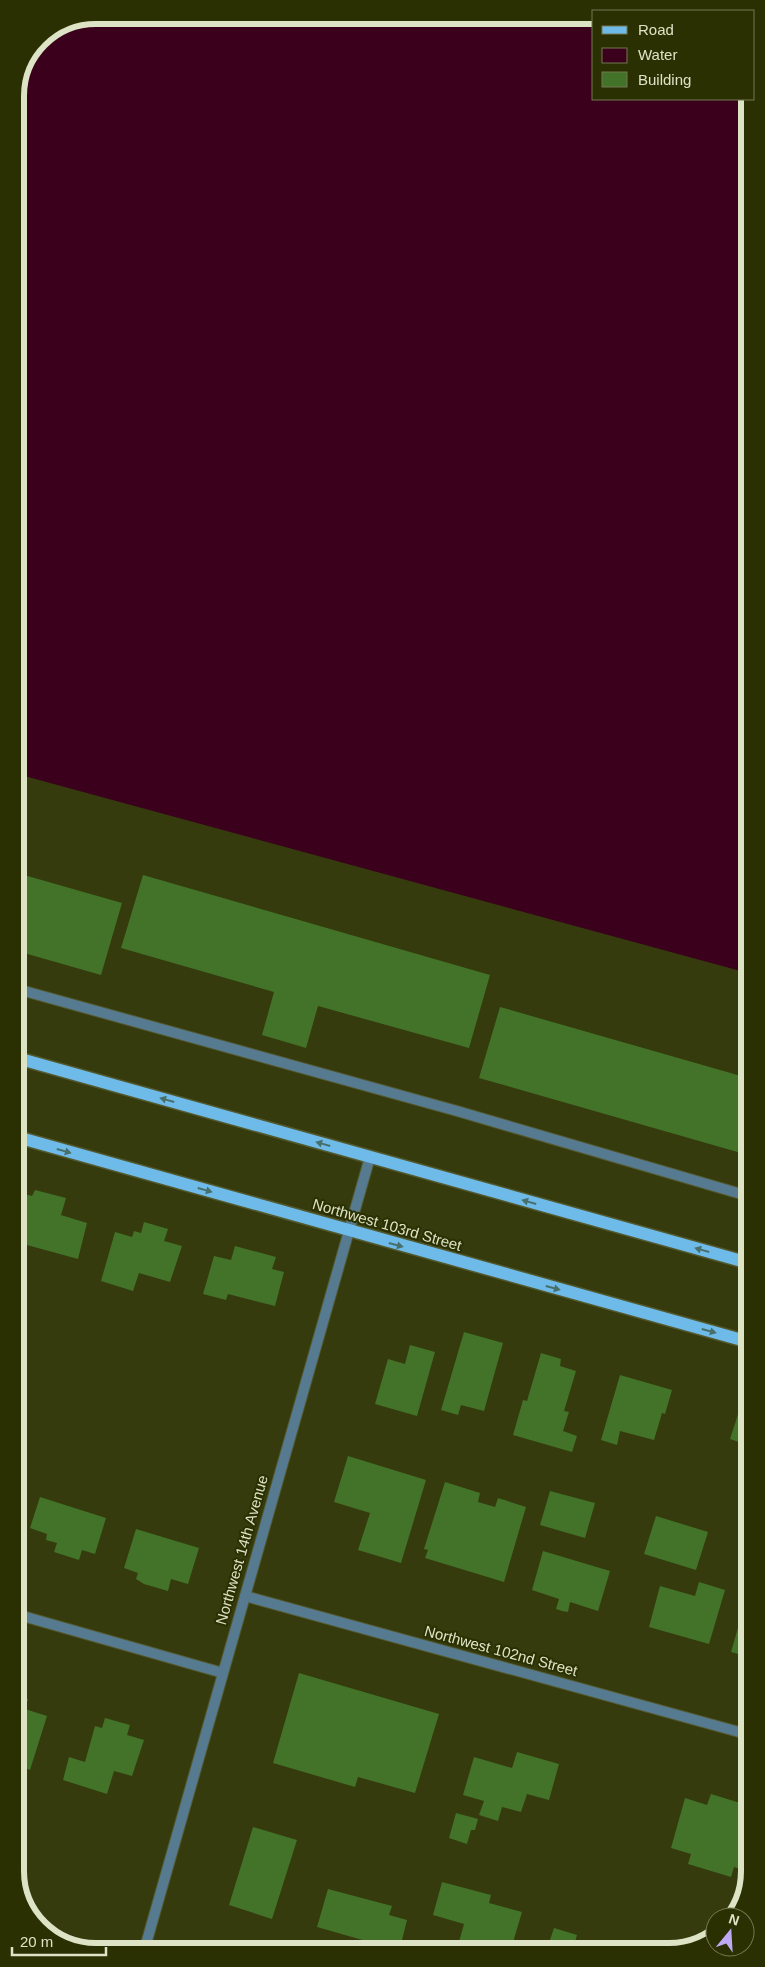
<svg xmlns="http://www.w3.org/2000/svg" width="765" height="1967" viewBox="0 0 765 1967" font-family="Arial,sans-serif">
	<rect width="100%" height="100%" fill="#353b0d"/>
	<polygon fill="#3a001c" points="96,15 594,15 594,99 746,99 748,973 17,774 15,91 39,38"/>
	<g fill="#427329">
		<polygon points="17,873 122,903 101,975 17,951"/>
		<polygon points="143,875 490,975 469,1048 318,1006 306,1048 262,1035 274,992 121,948"/>
		<polygon points="500,1007 748,1078 748,1155 479,1078"/>
		<polygon points="35,1190 66,1198 61,1215 87,1223 78,1259 27,1245 24,1256 18,1254 18,1204 21,1193 32,1196"/>
		<polygon points="144,1222 168,1229 164,1241 182,1246 170,1282 139,1273 133,1291 101,1281 115,1232 132,1237 134,1231 141,1233"/>
		<polygon points="235,1246 276,1257 272,1269 284,1272 275,1306 228,1294 226,1300 203,1294 214,1256 231,1260"/>
		<polygon points="464,1332 503,1343 484,1411 461,1405 458,1415 441,1410"/>
		<polygon points="410,1345 435,1352 417,1416 375,1404 388,1359 405,1364"/>
		<polygon points="541,1353 561,1359 560,1366 576,1371 564,1411 569,1412 563,1431 577,1436 572,1452 513,1435 523,1400 527,1401"/>
		<polygon points="620,1375 672,1390 665,1414 662,1413 654,1440 620,1431 617,1445 601,1440"/>
		<polygon points="740,1408 749,1410 749,1472 741,1469 748,1445 730,1439"/>
		<polygon points="348,1456 426,1480 401,1563 358,1550 370,1513 334,1502"/>
		<polygon points="445,1482 480,1493 478,1502 495,1507 498,1498 526,1507 504,1582 425,1558 428,1550 424,1549"/>
		<polygon points="550,1491 595,1503 585,1538 540,1525"/>
		<polygon points="40,1497 106,1518 95,1554 82,1550 79,1560 54,1552 57,1543 46,1540 47,1534 30,1528"/>
		<polygon points="656,1516 708,1532 696,1570 644,1554"/>
		<polygon points="136,1529 199,1548 188,1584 171,1579 168,1591 144,1584 136,1579 138,1573 124,1568"/>
		<polygon points="543,1551 610,1571 598,1611 570,1602 568,1612 562,1611 556,1609 559,1599 532,1590"/>
		<polygon points="699,1582 725,1590 709,1644 649,1627 660,1586 695,1596"/>
		<polygon points="744,1607 749,1608 749,1657 731,1652"/>
		<polygon points="299,1673 439,1714 415,1793 358,1777 355,1787 273,1763"/>
		<polygon points="19,1696 28,1699 25,1709 47,1716 30,1770 19,1766"/>
		<polygon points="105,1718 130,1725 127,1735 144,1740 132,1776 114,1771 107,1794 63,1780 69,1757 85,1762 95,1726 102,1728"/>
		<polygon points="517,1752 559,1764 549,1800 527,1794 521,1812 502,1807 498,1821 479,1815 484,1801 463,1795 474,1757 512,1768"/>
		<polygon points="711,1794 750,1806 750,1872 734,1867 731,1877 688,1864 691,1854 671,1848 685,1798 707,1805"/>
		<polygon points="456,1813 478,1819 475,1830 471,1830 467,1844 449,1838"/>
		<polygon points="253,1827 297,1840 272,1919 229,1905"/>
		<polygon points="442,1882 491,1895 489,1903 522,1912 511,1949 457,1949 464,1924 433,1915"/>
		<polygon points="328,1889 392,1906 389,1915 407,1920 400,1948 383,1943 381,1950 364,1950 366,1941 317,1927"/>
		<polygon points="554,1928 577,1935 573,1949 547,1949"/>
	</g>
	<g fill="none" stroke-linecap="round" stroke-linejoin="round">
		<defs>
			<polyline id="service" points="17,989 457,1111 748,1196"/>
			<g id="minor">
				<polyline points="245,1596 750,1735"/>
				<polyline points="19,1615 223,1673"/>
				<polyline points="144,1951 370,1157"/>
			</g>
			<g id="primary">
				<polyline points="17,1058 749,1263"/>
				<polyline points="17,1137 749,1342"/>
			</g>
		</defs>
		<use href="#service" stroke="#53592e" stroke-width="12"/>
		<use href="#minor" stroke="#53592e" stroke-width="12"/>
		<use href="#primary" stroke="#53592e" stroke-width="15"/>
		<use href="#service" stroke="#567a90" stroke-width="10"/>
		<use href="#minor" stroke="#567a90" stroke-width="10"/>
		<use href="#primary" stroke="#6ebbe9" stroke-width="12"/>
	</g>
	<defs><path id="oneway-solid" d="M-6-.8H1V-3.2L6.5 0L1 3.2V.8H-6Z" transform="scale(1.25)"/></defs>
	<g fill="#496f6a">
		<use href="#oneway-solid" transform="translate(167 1100) rotate(-164)"/>
		<use href="#oneway-solid" transform="translate(323 1144) rotate(-164)"/>
		<use href="#oneway-solid" transform="translate(64 1151) rotate(16)"/>
		<use href="#oneway-solid" transform="translate(205 1190) rotate(16)"/>
		<use href="#oneway-solid" transform="translate(529 1202) rotate(-164)"/>
		<use href="#oneway-solid" transform="translate(396 1245) rotate(15)"/>
		<use href="#oneway-solid" transform="translate(702 1250) rotate(-164)"/>
		<use href="#oneway-solid" transform="translate(553 1288) rotate(15)"/>
		<use href="#oneway-solid" transform="translate(709 1331) rotate(15)"/>
	</g>
	<g text-anchor="middle" stroke-width="4" stroke-linejoin="round" paint-order="stroke">
		<g font-size="15" fill="#dde3c5" stroke="#2b3002">
			<text transform="translate(387 1225) rotate(16)" y="5">Northwest 103rd Street</text>
			<text transform="translate(242 1550) rotate(-74)" y="5">Northwest 14th Avenue</text>
			<text transform="translate(501 1651) rotate(15)" y="5">Northwest 102nd Street</text>
		</g>
	</g>
	<path d="M0 0H765V1967H0ZM96 24H669A72 72 0 0 1 741 96V1871A72 72 0 0 1 669 1943H96A72 72 0 0 1 24 1871V96A72 72 0 0 1 96 24Z" fill="#2b3002" fill-rule="evenodd"/>
	<path fill="none" stroke="#dde3c5" stroke-width="6" d="M96 24H669A72 72 0 0 1 741 96V1871A72 72 0 0 1 669 1943H96A72 72 0 0 1 24 1871V96A72 72 0 0 1 96 24Z"/>
	<rect x="592" y="10" width="162" height="90" fill="#2b3002" stroke="#727850"/>
	<rect x="602" y="26" width="25" height="8" fill="#6ebbe9" stroke="#727850"/>
	<text x="638" y="35" font-size="15" fill="#dde3c5">Road</text>
	<rect x="602" y="48" width="25" height="15" fill="#3a001c" stroke="#727850"/>
	<text x="638" y="60" font-size="15" fill="#dde3c5">Water</text>
	<rect x="602" y="72" width="25" height="15" fill="#427329" stroke="#727850"/>
	<text x="638" y="85" font-size="15" fill="#dde3c5">Building</text>
	<g transform="translate(730 1932) rotate(18)"><circle r="24" fill="#2b3002" stroke="#727850"/>
	<path d="M0-4L9 19L0 12L-9 19Z" fill="#bea9f5"/>
	<text y="-8" font-size="14" font-weight="bold" text-anchor="middle" fill="#dde3c5">N</text>
	</g>
	<path d="M12 1947v8h94v-8" fill="none" stroke="#dde3c5" stroke-width="2.5"/>
	<text x="20" y="1947" font-size="15" fill="#dde3c5" stroke="#2b3002" stroke-width="4" paint-order="stroke">20 m</text>
</svg>
